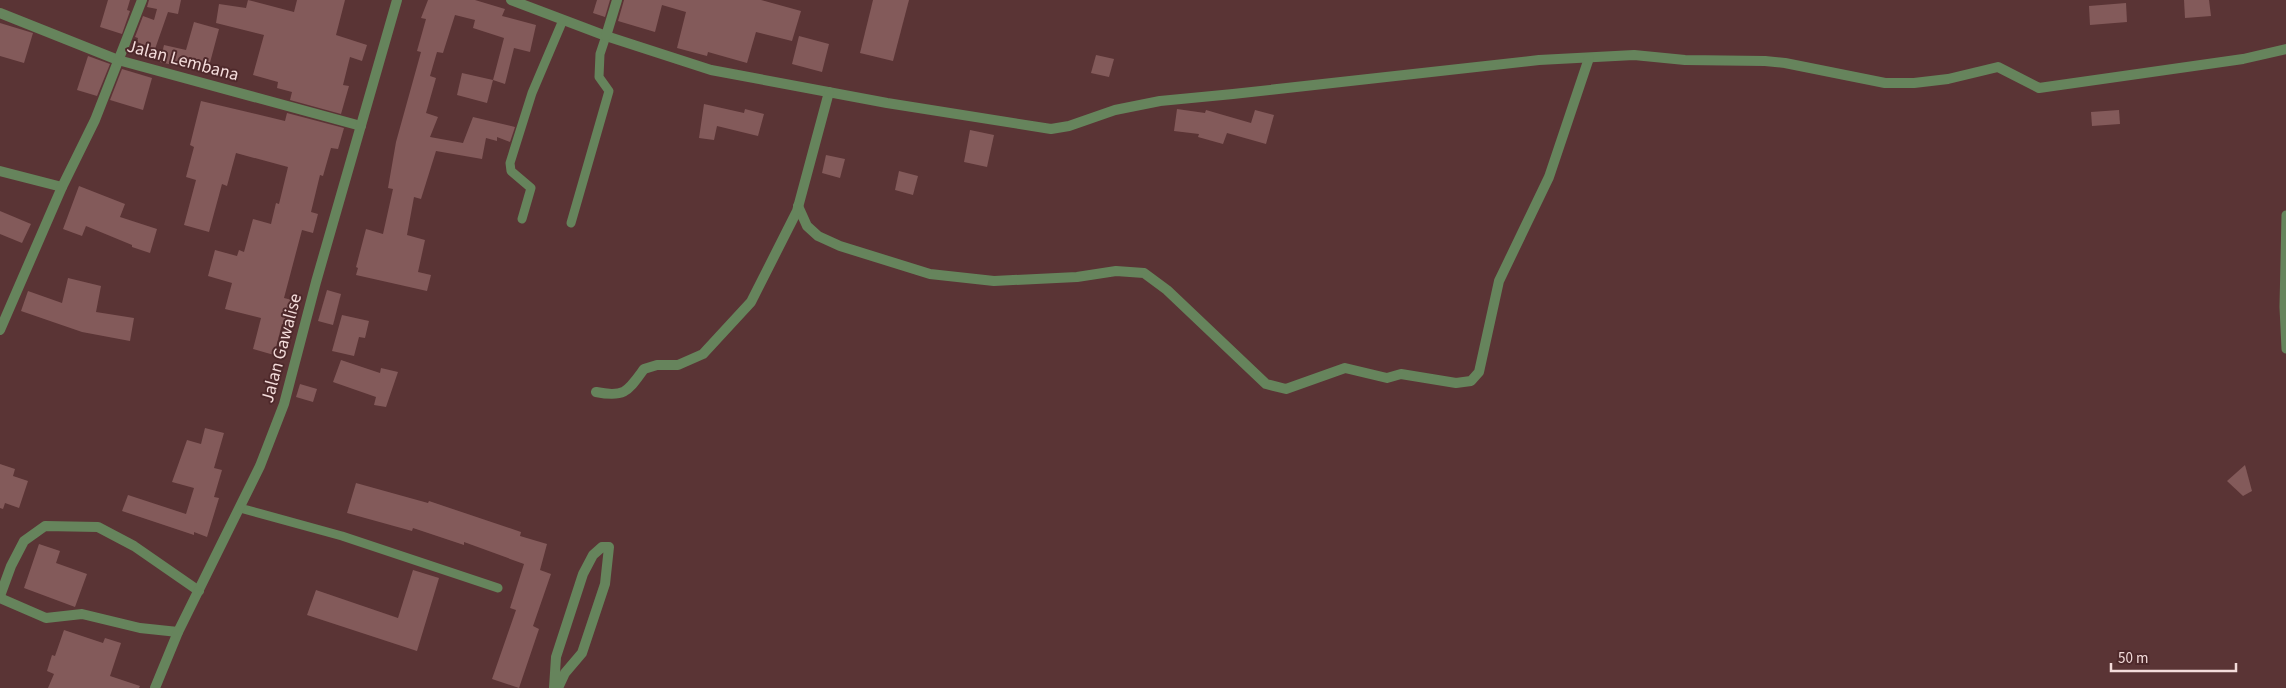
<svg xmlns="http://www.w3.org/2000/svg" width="2286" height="688" viewBox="0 0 2286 688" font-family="'Source Sans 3',sans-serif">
	<rect width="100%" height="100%" fill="#5a3435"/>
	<g fill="#835a5a">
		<polygon points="108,0 130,0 127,10 130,11 122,34 100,27"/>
		<polygon points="149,0 181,0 178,14 168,12 155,49 137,42 138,38 135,37 143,16 154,20 157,9 147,7"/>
		<polygon points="248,0 294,12 297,0 345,0 336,35 367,45 362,61 350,57 343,85 349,86 341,114 290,100 292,92 277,88 278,82 253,75 264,35 216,23 219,4 246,8"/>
		<polygon points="428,0 475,0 505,9 502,16 536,25 530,52 514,48 505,84 493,80 504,38 473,28 475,20 455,15 443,53 437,52 430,76 436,78 426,113 438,117 430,137 463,143 473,117 515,127 510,142 497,137 497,141 486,138 482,159 436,151 421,199 414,197 407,235 425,240 418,272 431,275 427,291 356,275 358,268 356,267 366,229 383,234 393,189 388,188 396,142 421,52 417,51 426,19 421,18"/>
		<polygon points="597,0 610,0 605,17 593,13"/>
		<polygon points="624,0 761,0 801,11 792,41 756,32 747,63 708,52 707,56 677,48 686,12 662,5 655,32 618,21"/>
		<polygon points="873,0 909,0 893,61 860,53"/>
		<polygon points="2184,0 2209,0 2211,16 2185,18"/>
		<polygon points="2126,3 2127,22 2090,25 2089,6"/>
		<polygon points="194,22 219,29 208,70 178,62 177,66 160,62 164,45 186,50"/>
		<polygon points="0,23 33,33 24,63 0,56"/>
		<polygon points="799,36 829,44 822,72 792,64"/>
		<polygon points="1096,55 1114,59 1109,77 1091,73"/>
		<polygon points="88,56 110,64 97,96 77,90"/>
		<polygon points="122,69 152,78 143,110 110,100"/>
		<polygon points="462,73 493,80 487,103 457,95"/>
		<polygon points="201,101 285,121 287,113 344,128 338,149 331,148 323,176 320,175 311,212 318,214 313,233 302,230 284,298 296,301 290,326 282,324 274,355 253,349 261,318 225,309 232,283 208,276 215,250 237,256 239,250 244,252 253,219 271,224 276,203 279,204 288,167 236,153 227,186 222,184 209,232 184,225 196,180 186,177 194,147 190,145"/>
		<polygon points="704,104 744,113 745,109 764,114 758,136 717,126 714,140 699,138"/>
		<polygon points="1177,109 1205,113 1206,110 1251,123 1255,110 1274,115 1266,144 1227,133 1223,144 1198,137 1199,134 1174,131"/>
		<polygon points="2119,110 2120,124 2092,126 2091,112"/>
		<polygon points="970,130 994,135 987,167 964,162"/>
		<polygon points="826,155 845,159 840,178 822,173"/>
		<polygon points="899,171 918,176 913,195 895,190"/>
		<polygon points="79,186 125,204 120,217 157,229 150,253 132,247 132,245 86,226 82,236 63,229"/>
		<polygon points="0,211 31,224 22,243 0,234"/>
		<polygon points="68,278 101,286 96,312 134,318 130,341 82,332 21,311 28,291 62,303"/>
		<polygon points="327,290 341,294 333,325 318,321"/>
		<polygon points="342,315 369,321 365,338 359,337 354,356 332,351"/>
		<polygon points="341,360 380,373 381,368 398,372 386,407 374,405 376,397 333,382"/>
		<polygon points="300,384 317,389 313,402 296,397"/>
		<polygon points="205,428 224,433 214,468 222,470 214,497 219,498 207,537 194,532 194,535 122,511 128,495 186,514 194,488 172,482 187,440 201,444"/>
		<polygon points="0,464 15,469 13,476 28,481 19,508 5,503 3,509 0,508"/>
		<polygon points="2245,465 2252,491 2243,496 2227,481"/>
		<polygon points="356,483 428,503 429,501 521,532 520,536 547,544 540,570 551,574 533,626 539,629 519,688 492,679 516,610 510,608 524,564 464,542 464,545 413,528 412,531 347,513"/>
		<polygon points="39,544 60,551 56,563 87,574 75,607 24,588"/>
		<polygon points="413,570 439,578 417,651 307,615 316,590 398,618"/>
		<polygon points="64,630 103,643 105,638 121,643 110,676 140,686 139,688 48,688 54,674 47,671 52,655 55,656"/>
	</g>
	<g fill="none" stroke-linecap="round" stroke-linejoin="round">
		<g stroke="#66845c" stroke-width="9">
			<polyline points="2286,215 2284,307 2286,349"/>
			<polyline points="522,219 531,188 511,171 510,163 532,93 563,20"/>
			<polyline points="571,223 609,91 599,77 600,54 606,36"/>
			<polyline points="240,508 342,536 498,588"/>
		</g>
		<g stroke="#66845c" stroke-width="10">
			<polyline points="511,0 606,36 711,70 887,103 1051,129 1069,126 1115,110 1160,101 1233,94 1539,60 1634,55 1685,60 1765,61 1785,63 1885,83 1914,83 1948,79 1998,67 2039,88 2243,59 2286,49"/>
			<polyline points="0,13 118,60 361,126"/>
			<polyline points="606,36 617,0"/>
			<polyline points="0,171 62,187"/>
			<polyline points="798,206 807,226 818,236 840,246 930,274 994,281 1077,277 1116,271 1144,273 1167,290 1266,384 1286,389 1345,368 1387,378 1401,374 1456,383 1471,381 1479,372 1499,281 1549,177 1589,58"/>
			<polyline points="0,330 62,187 95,120 142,0"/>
			<path d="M596,392c29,6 32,-1 48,-23l13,-4h21l25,-11 48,-52 46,-91 32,-119"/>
			<polyline points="0,596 11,566 24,541 45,526 98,527 134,546 199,591"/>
			<polyline points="0,598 46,618 82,614 140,628 178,632"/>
			<polyline points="155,688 178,632 260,466 284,404 316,282 397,0"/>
			<polyline points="554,688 556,657 583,574 593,555 602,547 609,547 605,584 582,653 565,673 558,688"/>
		</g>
	</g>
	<g text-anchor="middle" stroke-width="4" stroke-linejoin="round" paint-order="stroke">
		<g font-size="18" fill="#f4dcdb" stroke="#4e292b">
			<text transform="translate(183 60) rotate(15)" y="6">Jalan Lembana</text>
			<text transform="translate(281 348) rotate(-75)" y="6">Jalan Gawalise</text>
		</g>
	</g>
	<path d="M2111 663v8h125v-8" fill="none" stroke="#f4dcdb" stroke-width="2.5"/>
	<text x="2118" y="663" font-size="15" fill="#f4dcdb" stroke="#4e292b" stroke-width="4" paint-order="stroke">50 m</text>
</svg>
